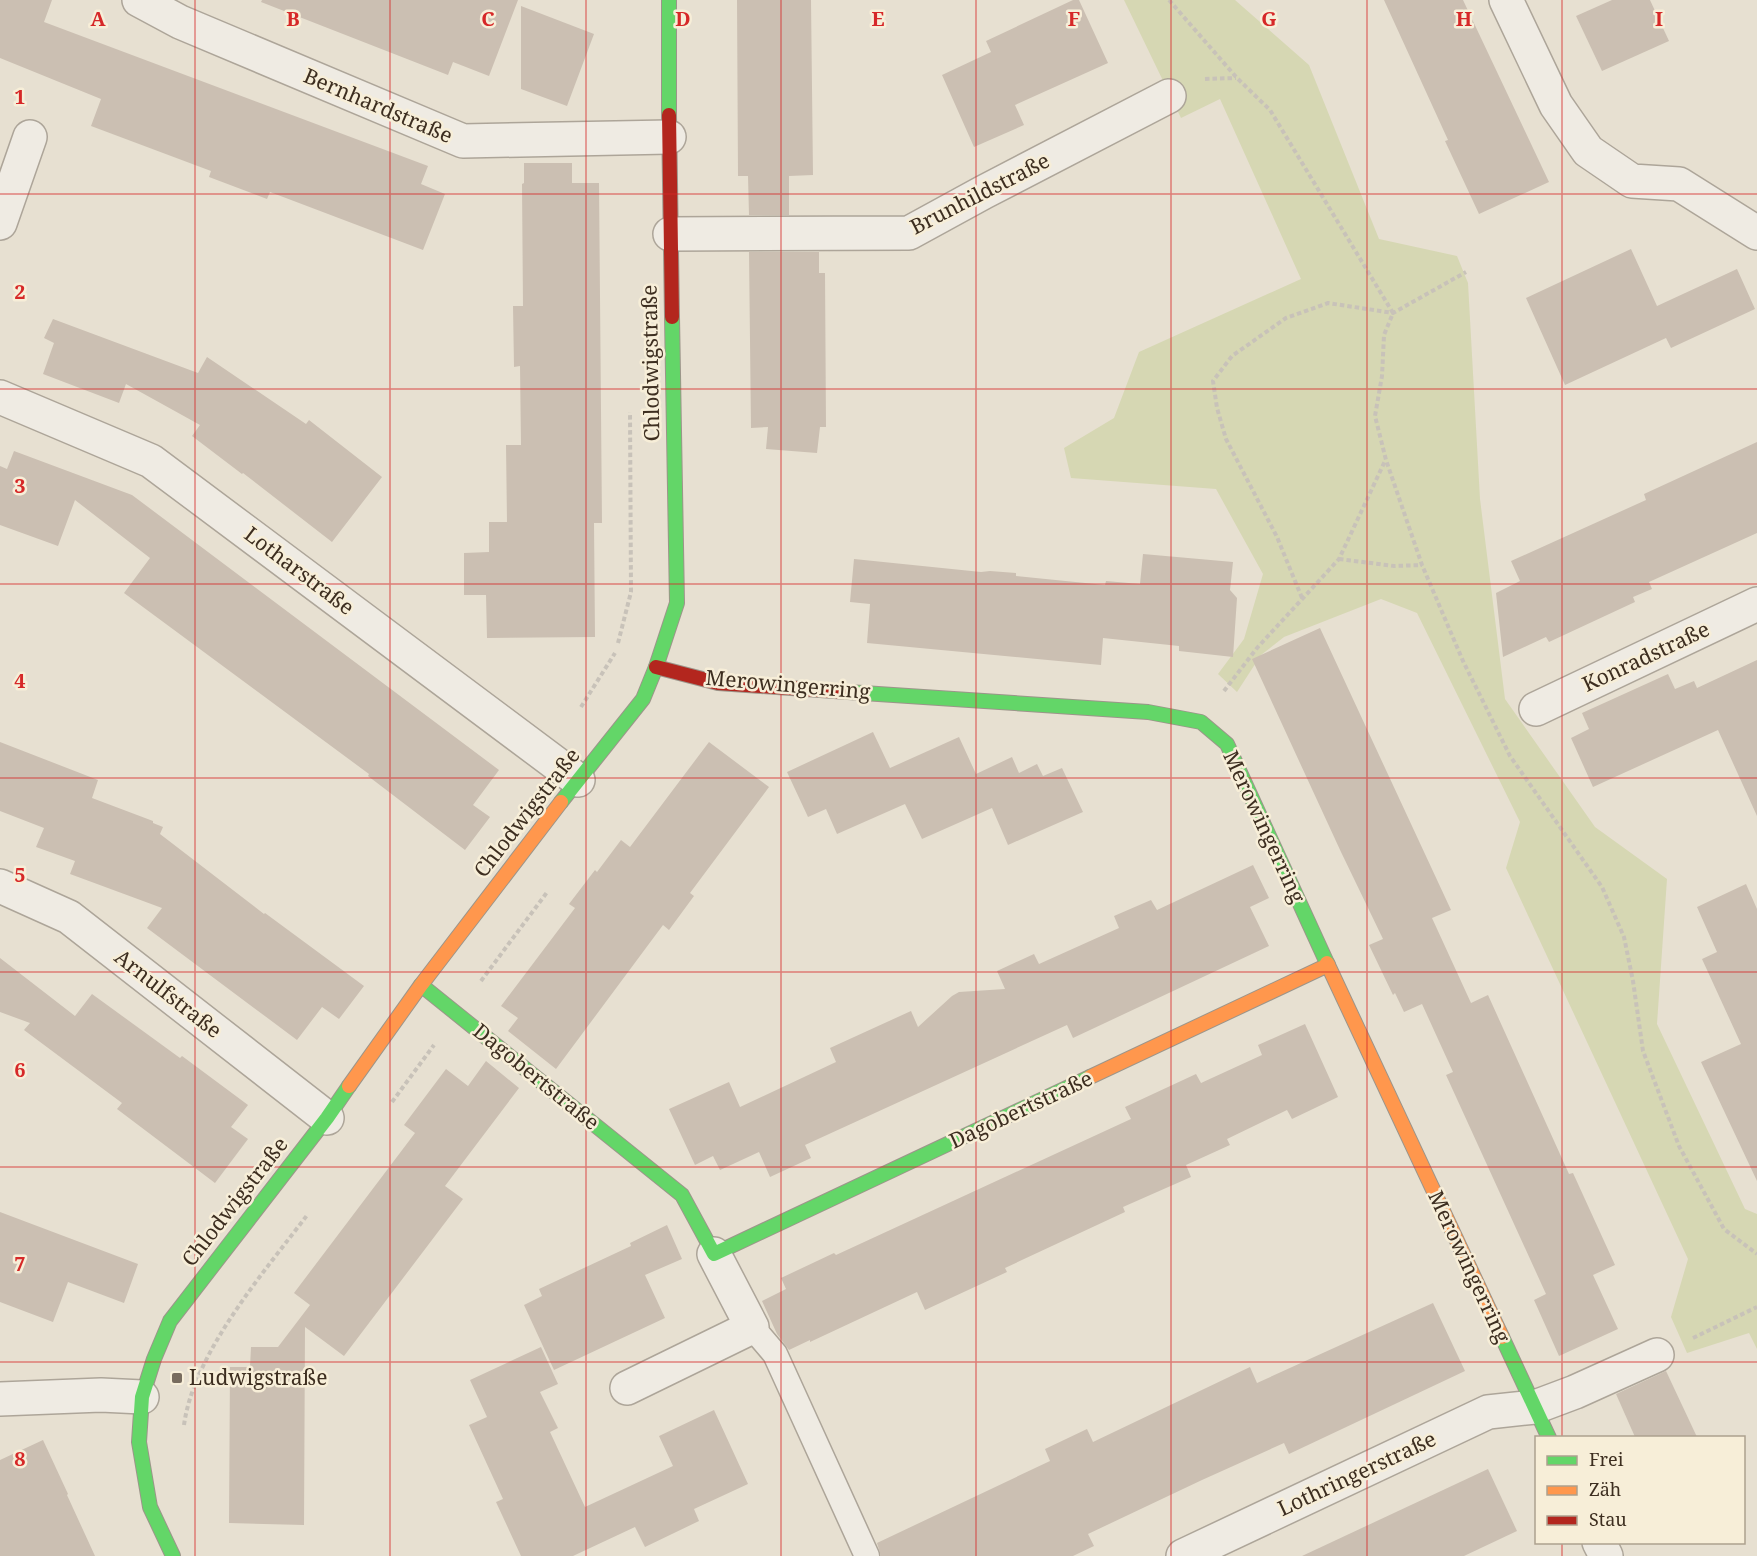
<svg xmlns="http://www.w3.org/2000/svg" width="1757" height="1556" viewBox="0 0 1757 1556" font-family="'Noto Serif',serif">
	<rect width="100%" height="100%" fill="#e7e0d1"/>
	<polygon fill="#d6d7b3" points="1124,0 1235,0 1309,65 1379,239 1457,256 1468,283 1480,499 1505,699 1595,827 1667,879 1657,1024 1745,1209 1757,1214 1757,1349 1749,1333 1687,1353 1671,1317 1688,1259 1506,868 1520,822 1417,613 1381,599 1284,637 1261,655 1237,692 1218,674 1244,639 1263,574 1216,489 1071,478 1064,448 1114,418 1139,352 1301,279 1220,99 1181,118"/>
	<g fill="#cbbfb2">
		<polygon points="0,0 52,0 44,22 428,166 421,184 445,194 423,250 270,192 267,199 209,177 211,171 91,126 101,99 0,58"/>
		<polygon points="262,0 518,0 489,76 453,62 448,75 261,2"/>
		<polygon points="737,0 811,0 813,175 789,176 789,215 749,215 748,176 738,176"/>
		<polygon points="1073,0 1079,0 1108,63 1015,105 1024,125 974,147 942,75 991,52 986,41"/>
		<polygon points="1384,0 1463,0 1549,182 1479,214 1445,141 1448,140"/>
		<polygon points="1612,0 1650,0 1669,41 1602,71 1576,16"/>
		<polygon points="521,6 594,34 567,106 521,89"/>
		<polygon points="524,163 572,163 572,183 599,183 602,523 594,523 595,637 487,638 486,595 464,595 464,553 489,552 489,522 507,522 506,445 521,445 520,366 514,367 513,306 523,306 522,184 524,183"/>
		<polygon points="1631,249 1657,306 1737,269 1755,309 1671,348 1666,338 1565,385 1526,298"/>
		<polygon points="749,252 819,252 819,273 825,273 826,427 820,427 817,453 766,449 768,427 751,428"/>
		<polygon points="53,319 198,373 207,357 306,424 309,420 382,477 332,542 243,473 242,474 192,436 200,425 126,384 119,403 43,374 54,343 44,338"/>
		<polygon points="1757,442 1757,533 1649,582 1652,589 1633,597 1635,602 1549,642 1546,637 1503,657 1496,593 1520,581 1511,561 1646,500 1644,494"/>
		<polygon points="14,451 132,495 499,770 473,805 490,817 465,850 368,776 369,774 124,593 150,558 75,500 58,546 0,525 0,466 7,469"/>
		<polygon points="1143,554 1233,562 1230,590 1237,598 1233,657 1179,651 1179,646 1103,638 1101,665 867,643 870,604 850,602 854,559 981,572 990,571 1016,573 1016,576 1105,585 1106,581 1140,584"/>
		<polygon points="1320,628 1451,910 1432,918 1471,1003 1488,995 1569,1174 1573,1173 1615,1265 1593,1275 1618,1329 1559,1356 1534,1300 1546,1294 1446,1075 1453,1072 1422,1004 1404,1012 1395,993 1393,995 1369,945 1383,939 1341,852 1252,659"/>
		<polygon points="1757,660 1757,816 1718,730 1593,787 1571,738 1589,729 1582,713 1668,674 1675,689 1694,681 1697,688"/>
		<polygon points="873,732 890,768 959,737 976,774 1012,757 1019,773 1037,764 1043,776 1062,768 1083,812 1008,845 992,808 922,839 905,804 837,834 826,809 808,817 787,772"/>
		<polygon points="0,742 98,780 92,798 153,821 153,823 163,827 160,834 264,914 265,913 364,986 339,1019 322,1007 297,1040 147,928 162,908 70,874 75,861 36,847 44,828 0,811"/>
		<polygon points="709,742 769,787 690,893 694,896 669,930 663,925 556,1069 508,1031 518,1018 501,1006 575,908 569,904 595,870 597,872 621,840 630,847"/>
		<polygon points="1253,865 1269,898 1250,907 1269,946 1073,1038 1067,1025 805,1145 811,1158 770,1177 759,1152 720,1170 713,1156 695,1165 669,1109 729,1082 740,1107 836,1062 830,1048 911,1011 918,1027 952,996 959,992 1005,989 997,971 1034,954 1039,964 1119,928 1114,916 1151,900 1157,910"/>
		<polygon points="1746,884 1757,909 1757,1181 1701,1062 1741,1044 1702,959 1717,952 1697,907"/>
		<polygon points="0,958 75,1016 92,994 180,1058 182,1056 248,1105 231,1127 248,1139 215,1183 117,1109 122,1103 24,1030 30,1023 0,1012"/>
		<polygon points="1305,1024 1338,1097 1292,1119 1287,1110 1227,1139 1230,1145 1186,1165 1191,1177 1123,1207 1125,1212 1005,1268 1007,1272 925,1310 917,1292 810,1342 810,1340 789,1350 777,1334 762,1301 786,1289 781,1278 834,1253 836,1255 1131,1119 1125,1107 1196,1074 1201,1083 1262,1055 1258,1045"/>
		<polygon points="486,1061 519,1088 445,1186 463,1199 344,1356 305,1327 304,1525 229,1523 230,1367 250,1367 251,1347 278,1347 310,1305 294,1293 415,1133 404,1125 446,1069 468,1086"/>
		<polygon points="0,1212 138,1264 124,1303 68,1282 53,1322 0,1302"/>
		<polygon points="667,1225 682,1259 645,1275 665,1318 554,1370 524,1305 542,1296 539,1289 631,1246 630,1243"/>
		<polygon points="1433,1303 1465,1371 1289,1454 1284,1443 1202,1480 1088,1534 1094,1546 1073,1556 881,1556 877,1543 1050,1461 1045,1449 1087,1429 1093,1442 1250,1367 1257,1383"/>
		<polygon points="541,1347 558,1384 540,1392 558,1428 550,1432 585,1507 673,1466 659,1436 714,1410 748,1484 694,1509 699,1521 645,1547 635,1527 573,1556 521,1556 496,1502 503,1499 469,1425 487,1417 470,1380"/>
		<polygon points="1666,1371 1697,1437 1635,1437 1616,1394"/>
		<polygon points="43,1440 68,1494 67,1495 95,1556 0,1556 0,1460"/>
		<polygon points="1488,1469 1517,1531 1464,1556 1302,1556"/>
	</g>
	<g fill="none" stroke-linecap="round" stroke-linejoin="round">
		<defs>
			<polyline id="lane" points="752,1327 775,1354 867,1556"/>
			<g id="street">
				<polyline points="139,0 180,22 463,141 669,137"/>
				<polyline points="1506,0 1556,105 1588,151 1632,181 1679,184 1757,233"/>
				<polyline points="0,223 30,137"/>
				<polyline points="670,234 909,233 984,192 1169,96"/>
				<polyline points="0,397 151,461 578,780"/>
				<polyline points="1536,709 1757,604"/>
				<polyline points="0,886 69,917 327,1118"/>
				<polyline points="627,1388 752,1327 714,1254"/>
				<polyline points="0,1399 101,1395 142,1397"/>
				<polyline points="1599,1542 1606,1556"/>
				<polyline points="1183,1556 1488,1412 1535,1407 1575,1392 1657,1355"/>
			</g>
			<g id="fast">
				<polyline points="669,0 669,115"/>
				<polyline points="848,692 1148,712 1201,722 1227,744 1327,963"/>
				<polyline points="561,802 643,699 656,667 677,603 672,317"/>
				<polyline points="421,985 682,1195 714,1254 1090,1077"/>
				<polyline points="1502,1337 1549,1438"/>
				<polyline points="173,1556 150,1507 139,1442 142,1397 154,1359 170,1321 327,1118 349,1086"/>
			</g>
			<g id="slow">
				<polyline points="1327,963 1502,1337"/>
				<polyline points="1090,1077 1328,965"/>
				<polyline points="349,1086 421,985 561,802"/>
			</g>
			<g id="jam">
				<polyline points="669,115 672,317"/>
				<polyline points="656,667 718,683 848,692"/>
			</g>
		</defs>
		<use href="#lane" stroke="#ada599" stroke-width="27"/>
		<use href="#street" stroke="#ada599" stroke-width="36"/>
		<use href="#fast" stroke="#9c958a" stroke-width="16"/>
		<use href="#slow" stroke="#9c958a" stroke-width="16"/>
		<use href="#jam" stroke="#9c958a" stroke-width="16"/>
		<g stroke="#c8c2b9" stroke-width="4" stroke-dasharray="4.5 3" stroke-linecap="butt">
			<polyline points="1169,0 1237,78 1270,110 1393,313 1384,335 1382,376 1375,416 1386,460 1422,565 1463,661 1510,756 1602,887 1624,937 1633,981 1643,1051 1679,1146 1724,1229 1757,1254"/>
			<polyline points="1205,79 1236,78"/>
			<polyline points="1339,559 1394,566 1422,565"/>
			<polyline points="1302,598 1277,537 1226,439 1217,408 1213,381 1232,356 1286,318 1328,303 1393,313 1466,272"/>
			<polyline points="618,643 631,592 630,412"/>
			<polyline points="1224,691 1257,648 1339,559 1385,461"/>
			<polyline points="581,707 615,653"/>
			<polyline points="481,981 548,891"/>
			<polyline points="392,1102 434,1045"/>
			<polyline points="1693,1338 1757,1307"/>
			<path d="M184,1425c10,-73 81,-154 124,-211"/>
		</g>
		<use href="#lane" stroke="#efebe3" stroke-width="24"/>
		<use href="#street" stroke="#efebe3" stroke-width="33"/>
		<use href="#fast" stroke="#63d668" stroke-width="14"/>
		<use href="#slow" stroke="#ff974d" stroke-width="14"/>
		<use href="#jam" stroke="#b3261e" stroke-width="14"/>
	</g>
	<path fill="none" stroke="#d62828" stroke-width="1.5" stroke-opacity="0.55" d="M195,0v1556M390,0v1556M586,0v1556M781,0v1556M976,0v1556M1171,0v1556M1367,0v1556M1562,0v1438M0,194h1757M0,389h1757M0,584h1757M0,778h1757M0,972h1757M0,1167h1757M0,1362h1757M1562,1542v14"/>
	<rect fill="#786c5e" stroke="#f7eed8" stroke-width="2" x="171" y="1372" width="12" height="12" rx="3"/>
	<g text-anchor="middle" stroke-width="5" stroke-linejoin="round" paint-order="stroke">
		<g font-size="21" fill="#3d2e20" stroke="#f7eed8">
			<text transform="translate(378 106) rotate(23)" y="7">Bernhardstraße</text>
			<text transform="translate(980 194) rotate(-27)" y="7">Brunhildstraße</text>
			<text transform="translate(651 363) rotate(-91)" y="7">Chlodwigstraße</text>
			<text transform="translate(299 571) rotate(37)" y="7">Lotharstraße</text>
			<text transform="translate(1646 657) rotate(-25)" y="7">Konradstraße</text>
			<text transform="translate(788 685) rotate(5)" y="7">Merowingerring</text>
			<text transform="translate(527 813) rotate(-52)" y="7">Chlodwigstraße</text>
			<text transform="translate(1264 827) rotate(65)" y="7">Merowingerring</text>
			<text transform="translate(168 994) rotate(38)" y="7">Arnulfstraße</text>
			<text transform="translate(536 1077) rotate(39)" y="7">Dagobertstraße</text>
			<text transform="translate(1021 1110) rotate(-25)" y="7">Dagobertstraße</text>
			<text transform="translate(235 1202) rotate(-52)" y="7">Chlodwigstraße</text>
			<text transform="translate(1469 1267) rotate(65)" y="7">Merowingerring</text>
			<text transform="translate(1357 1474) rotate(-25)" y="7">Lothringerstraße</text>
		</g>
		<g font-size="21" fill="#3d2e20" stroke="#f7eed8" text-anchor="start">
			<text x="189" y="1385">Ludwigstraße</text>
		</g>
	</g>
	<g font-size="20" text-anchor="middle" font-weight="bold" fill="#d62828" stroke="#f7eed8" stroke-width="5" stroke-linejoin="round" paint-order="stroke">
		<text x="98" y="26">A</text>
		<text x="293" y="26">B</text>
		<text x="488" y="26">C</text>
		<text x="683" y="26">D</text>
		<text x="878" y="26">E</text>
		<text x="1074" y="26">F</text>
		<text x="1269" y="26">G</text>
		<text x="1464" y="26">H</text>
		<text x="1659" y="26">I</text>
		<text x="20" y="104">1</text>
		<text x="20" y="299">2</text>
		<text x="20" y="493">3</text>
		<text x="20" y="688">4</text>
		<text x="20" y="882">5</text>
		<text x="20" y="1077">6</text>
		<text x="20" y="1271">7</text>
		<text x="20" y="1466">8</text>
	</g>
	<rect x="1535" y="1436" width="210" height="108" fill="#f7eed8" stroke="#ada18e" stroke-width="1.5"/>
	<rect x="1547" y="1456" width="30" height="9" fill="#63d668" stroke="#ada18e" stroke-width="1.5"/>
	<text x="1589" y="1466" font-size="18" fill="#3d2e20">Frei</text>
	<rect x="1547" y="1486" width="30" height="9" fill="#ff974d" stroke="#ada18e" stroke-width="1.5"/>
	<text x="1589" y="1496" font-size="18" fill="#3d2e20">Zäh</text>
	<rect x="1547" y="1516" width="30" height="9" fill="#b3261e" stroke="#ada18e" stroke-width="1.5"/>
	<text x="1589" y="1526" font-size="18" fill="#3d2e20">Stau</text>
</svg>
